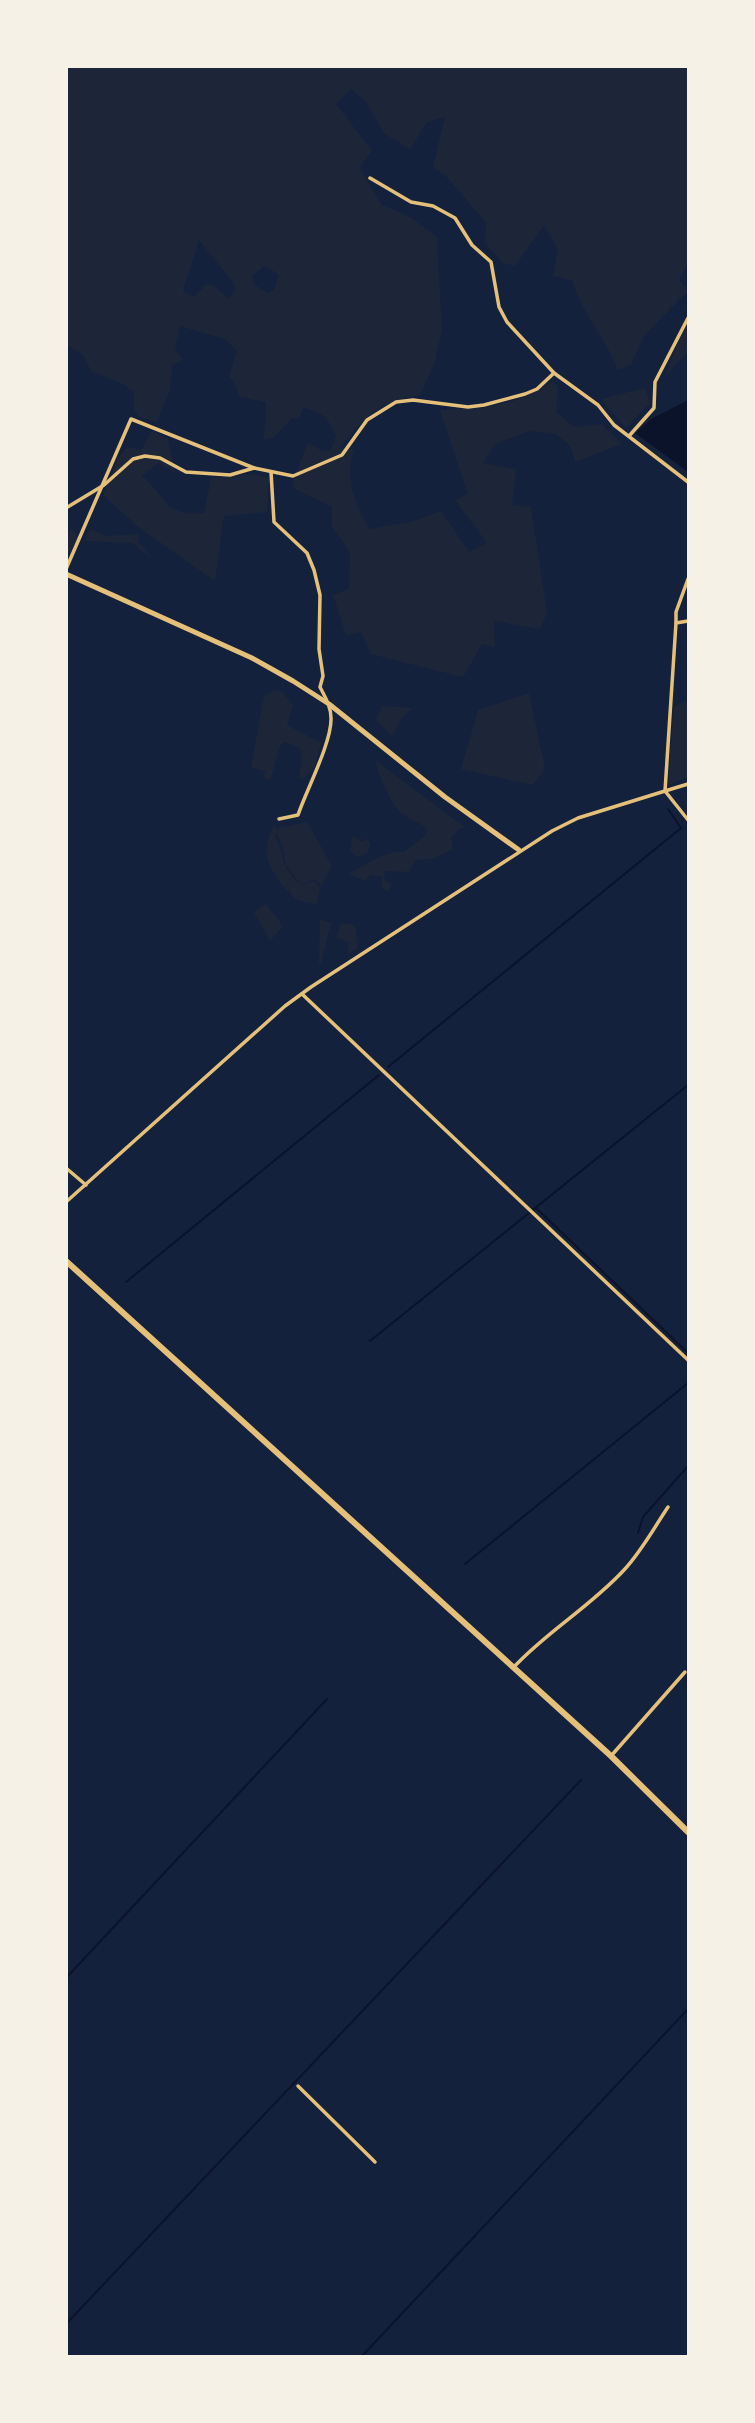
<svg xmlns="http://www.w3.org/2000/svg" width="755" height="2423" viewBox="0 0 755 2423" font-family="Figtree,sans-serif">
	<rect width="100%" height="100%" fill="#14213d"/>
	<g fill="#1d2539" fill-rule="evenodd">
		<path d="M67,67h621v197l-9,15 9,12 -45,46 -12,28 -14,5c-11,-34 -35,-55 -45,-90l-19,-4 5,-26 -14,-25 -29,41 -12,-3 -18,-20 1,-20 -38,-45 -15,-11 12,-50 -18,5 -17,27 -25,-15 -20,-33 -14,-12 -15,15 36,47 -13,16 22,37 29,13 27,20 5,92 -7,33 -15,33c-41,6 -54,20 -79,52l13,3c-10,30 1,52 15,79l42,-7 30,-11 28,41 18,-9 -32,-43 13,-6 -28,-84c42,-1 78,-4 113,-29l5,6 -2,25 18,15 28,-3 20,20 -47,18 -4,-15 -15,-13 -27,-3 -34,13 -12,19 33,6 -4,36 19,2 16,106 -7,16 -46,-8 1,26 -13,-3 -19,33 -92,-23 -10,-22 -15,3 -13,-40 16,-6 1,-36 -18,-27v-19l-39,-19 1,-11 14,-34 15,8 8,-1 5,-14c-8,-18 -14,-25 -33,-28l-4,11 -7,-1 -19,20 -9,1 2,-37 -27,-5 -3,-12 -7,-9 8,-25 -12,-12 -45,-13 -5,22 8,12 -11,5 -2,24 -13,33 -18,-5 -5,-8v-17l-11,-8 -32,-13 -9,-17 -15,-9zM199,240l35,44 1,5 -6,10 -15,-13 -8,-2 -12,13 -11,-6zM265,266l14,9 -5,15 -5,3 -15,-8 -2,-10z"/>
		<polygon points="688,316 688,351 665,377"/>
		<polygon points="645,388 650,403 626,428 601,399"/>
		<path d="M152,431l16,8 7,33 -17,-9 -16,13c25,20 21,41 62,37l7,-35 43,-4 15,4 -2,34 -43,4 -9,65 -77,-54 -35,-32 15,-37 9,-11 14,3z"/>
		<polygon points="71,528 78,537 71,551 67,553 67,534"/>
		<polygon points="90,529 106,536 139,534 138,541 153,560 133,543 84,541"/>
		<polygon points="275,690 282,692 293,705 287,725 321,743 314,768 302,780 299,778 302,757 299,747 284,742 280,746 270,781 264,778 265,771 251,768 264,696"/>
		<polygon points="529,693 545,769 533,785 461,769 478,710"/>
		<polygon points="688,700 688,777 668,785 674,707"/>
		<polygon points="382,706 413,708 400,720 392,737 376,720"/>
		<path d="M376,761l90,67h-6l-9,10 2,11 -20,10 -18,1 -6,12 -24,-1 -1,9 7,4 -3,8 -6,-4v-12l-12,-1 -4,6 -18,-7c17,-8 36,-24 56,-22l20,-15 3,-7c-7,-10 -14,-8 -23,-15 -11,-6 -27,-42 -28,-54z"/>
		<path d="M307,822l25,44 -11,20 -6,-7 -15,6 15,-4 5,7 -3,16 -20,-4c-24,-23 -40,-43 -23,-74l3,1 -2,9c12,23 3,28 25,48l-14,-19 -3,-18 -7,-15 3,-4z"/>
		<path d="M352,836l11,6 2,-4 5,5c1,9 -6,13 -13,14l-7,-7z"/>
		<polygon points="266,904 283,926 270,941 254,912"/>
		<polygon points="320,919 331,923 321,964 319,964"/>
		<polygon points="341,923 355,925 358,948 348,954 349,942 336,938"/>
	</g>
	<polygon fill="#0b132b" points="688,400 688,472 635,433 651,419"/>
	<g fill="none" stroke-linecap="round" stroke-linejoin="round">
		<g stroke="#0b132b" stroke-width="2">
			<polyline points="388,1067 681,828 668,809"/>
			<polyline points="536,1208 688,1353"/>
			<polyline points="126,1282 379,1075"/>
			<polyline points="370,1341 688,1085"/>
			<polyline points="638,1533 643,1517 688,1466"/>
			<polyline points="465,1564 688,1383"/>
			<polyline points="66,1978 327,1699"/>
			<polyline points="66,2324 581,1780"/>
			<polyline points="362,2356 688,2009"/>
		</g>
		<g stroke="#e5c07b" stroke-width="3.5">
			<polyline points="370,178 411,202 433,206 455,218 472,245 491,262 499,307 507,322 554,373 598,405 614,425 688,482"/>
			<polyline points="629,436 654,408 655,382 688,318"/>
			<path d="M271,472l3,50 33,31 7,17 6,25 -1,54 4,27 -3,11c5,10 11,19 11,31 1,24 -25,73 -33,97l-19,4"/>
			<polyline points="66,508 104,485 133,459 145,456 160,458 186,472 230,475 254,468 293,476 342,455 367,420 396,402 413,400 468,407 484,405 525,394 537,389 554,373"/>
			<polyline points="66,569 131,419 254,468"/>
			<polyline points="688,621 676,623 665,791 688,784"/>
			<polyline points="676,623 676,612 688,579"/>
			<polyline points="302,994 688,1360"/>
			<polyline points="66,1168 86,1185"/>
			<polyline points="66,1202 285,1006 311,987 552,831 578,818 665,791 688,820"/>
			<path d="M513,1668c33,-36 77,-61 111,-98 17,-18 30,-42 44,-63"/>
			<polyline points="611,1756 685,1672"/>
			<polyline points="298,2086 375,2162"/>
		</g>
		<polyline stroke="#e5c07b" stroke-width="5" points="66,574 252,658 293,681 329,704 445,797 519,850"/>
		<polyline stroke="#e5c07b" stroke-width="6" points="66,1261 611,1756 688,1832"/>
	</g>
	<rect width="755" height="2423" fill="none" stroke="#f6f1e7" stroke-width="136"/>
</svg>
